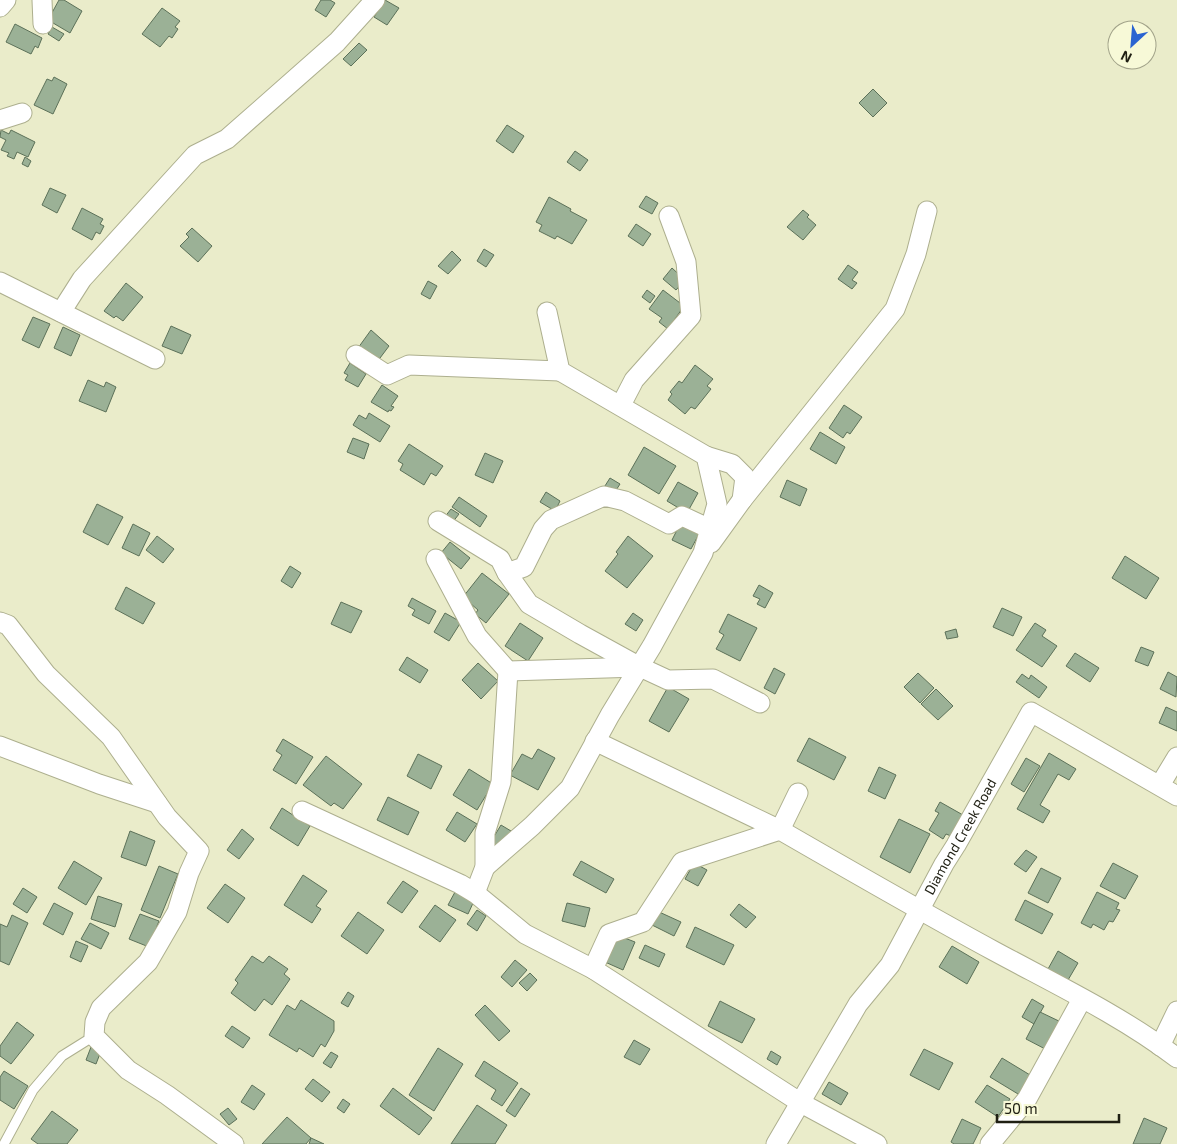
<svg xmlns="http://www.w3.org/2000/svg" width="1177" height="1144" viewBox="0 0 1177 1144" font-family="'Exo 2',sans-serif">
	<rect width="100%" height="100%" fill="#eaecca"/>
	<g fill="#9bb196" stroke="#5c7159">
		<polygon points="59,0 64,0 82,11 70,33 48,20"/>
		<polygon points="321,0 330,0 335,3 326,17 315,10"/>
		<polygon points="385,0 399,8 387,25 374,17"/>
		<polygon points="162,8 180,21 175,27 178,29 172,38 169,36 160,47 142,34"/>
		<polygon points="15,24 42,38 38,48 35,46 31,54 6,42"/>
		<polygon points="52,27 64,34 59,41 48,34"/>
		<polygon points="359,43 367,50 351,66 343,59"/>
		<polygon points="54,77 67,84 53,114 34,105 47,79 52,81"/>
		<polygon points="873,89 887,103 873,117 859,103"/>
		<polygon points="507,125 524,136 513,153 496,141"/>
		<polygon points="1,130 9,134 11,130 35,142 28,157 17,152 14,159 7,156 9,153 1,150 6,140 0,137"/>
		<polygon points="575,151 588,160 580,171 567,162"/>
		<polygon points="25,157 31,161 28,167 22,164"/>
		<polygon points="50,188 66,195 57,213 42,205"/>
		<polygon points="646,196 658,203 652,214 639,207"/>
		<polygon points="549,197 571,209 570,211 587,220 572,244 557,236 555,239 539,231 542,225 536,222"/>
		<polygon points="82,208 103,219 100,224 104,226 100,234 96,232 92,240 72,229"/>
		<polygon points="803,210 809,215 807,217 816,225 803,240 787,227"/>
		<polygon points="636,224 651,234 643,246 628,236"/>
		<polygon points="192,228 212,246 198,262 180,246 189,237 186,234"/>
		<polygon points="484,249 494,255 486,267 477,261"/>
		<polygon points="452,251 461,260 448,274 438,266"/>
		<polygon points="848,265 858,272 852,280 857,283 852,289 838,279"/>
		<polygon points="672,268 685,280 676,290 663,279"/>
		<polygon points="428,281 437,286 430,299 421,294"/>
		<polygon points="126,283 143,297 123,321 116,316 114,318 104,311"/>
		<polygon points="647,290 655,296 650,303 642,297"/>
		<polygon points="663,290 684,306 668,329 659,322 662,318 649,309"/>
		<polygon points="33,317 50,324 39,348 22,340"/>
		<polygon points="171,326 191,335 182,354 162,346"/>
		<polygon points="63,327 80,335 71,356 54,348"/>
		<polygon points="371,330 389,346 377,362 358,348"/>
		<polygon points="350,363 366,374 358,387 345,380 348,375 344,373"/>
		<polygon points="695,365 713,379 707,386 711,389 695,409 691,407 685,414 668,400 672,394 670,392 679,381 682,383"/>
		<polygon points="88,380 104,387 106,382 116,387 106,412 79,401"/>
		<polygon points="382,385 398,396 391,406 394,407 391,411 389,410 388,412 371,402"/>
		<polygon points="844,405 862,417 850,434 847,432 843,438 829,428"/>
		<polygon points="369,413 390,426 380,442 353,425 359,415 366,419"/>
		<polygon points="820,432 845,447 836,464 810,449"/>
		<polygon points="353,438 369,444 364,459 347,452"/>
		<polygon points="409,444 443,466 436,476 431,473 424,485 400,470 403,464 398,461"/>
		<polygon points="644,447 676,466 659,494 628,475"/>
		<polygon points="485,453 503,461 493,483 475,475"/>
		<polygon points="610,478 620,484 613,495 603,489"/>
		<polygon points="787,480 807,489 800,506 780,497"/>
		<polygon points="678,482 698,493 687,513 667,501"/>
		<polygon points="546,492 560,501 555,511 540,502"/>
		<polygon points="459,497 487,516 480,527 452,507"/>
		<polygon points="97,504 123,517 108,545 83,532"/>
		<polygon points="451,509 459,514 452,523 444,518"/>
		<polygon points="681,522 700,532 691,549 672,540"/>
		<polygon points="133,524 150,533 139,556 122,548"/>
		<polygon points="157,536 174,549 163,563 146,550"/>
		<polygon points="628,536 653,556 627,588 605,571 618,554 616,552"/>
		<polygon points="450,542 470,558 461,569 441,553"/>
		<polygon points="1125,556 1159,578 1146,599 1112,578"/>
		<polygon points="290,566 301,573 292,588 281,581"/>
		<polygon points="482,573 509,594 486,623 475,614 478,610 463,597"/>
		<polygon points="759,585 773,593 765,608 757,604 760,599 753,596"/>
		<polygon points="126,587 155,603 143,624 115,609"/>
		<polygon points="412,598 436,611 429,624 412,615 415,610 408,606"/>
		<polygon points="341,602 362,611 351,633 331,624"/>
		<polygon points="1002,608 1022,617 1013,636 993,627"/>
		<polygon points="445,613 461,622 449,641 434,632"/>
		<polygon points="633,613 643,620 636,631 625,624"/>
		<polygon points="728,614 757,628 740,661 716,649 724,635 719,632"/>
		<polygon points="520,623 543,638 528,661 505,646"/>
		<polygon points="1035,623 1046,630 1042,636 1057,646 1042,667 1016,650"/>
		<polygon points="956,629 958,637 947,639 945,632"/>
		<polygon points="1141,647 1154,652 1148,666 1135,661"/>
		<polygon points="1075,653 1099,668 1090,682 1066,666"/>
		<polygon points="407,657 428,670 420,683 399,670"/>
		<polygon points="478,663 498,681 481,699 462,680"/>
		<polygon points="774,668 785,674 775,694 764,688"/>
		<polygon points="1168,672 1177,677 1176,697 1160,689"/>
		<polygon points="918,673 934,688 920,703 904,687"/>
		<polygon points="1022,674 1029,679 1031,675 1047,687 1039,698 1016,682"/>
		<polygon points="668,687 689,699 669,732 649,721"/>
		<polygon points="936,689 953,706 938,720 921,704"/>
		<polygon points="1166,707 1177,712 1177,731 1159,723"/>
		<polygon points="809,738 846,757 834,780 797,761"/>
		<polygon points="283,739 313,757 296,784 273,770 282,755 276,751"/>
		<polygon points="538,749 555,758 538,790 510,775 522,754 532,759"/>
		<polygon points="1049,753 1076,769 1069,780 1058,774 1040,805 1050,811 1043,823 1017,809"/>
		<polygon points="418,754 442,766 431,789 407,776"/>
		<polygon points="326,756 362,784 343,809 334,803 331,806 303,785"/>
		<polygon points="1026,758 1040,766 1024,792 1011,784"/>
		<polygon points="879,767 896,775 885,799 868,791"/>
		<polygon points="469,769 493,784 477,810 453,795"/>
		<polygon points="388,797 419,812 408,835 377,820"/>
		<polygon points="940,802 963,815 951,836 946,834 943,839 929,830 939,813 935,811"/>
		<polygon points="282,808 310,826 298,846 270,828"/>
		<polygon points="457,812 477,824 465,842 446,830"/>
		<polygon points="899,819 930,834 910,873 880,857"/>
		<polygon points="501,825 511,831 501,849 490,843"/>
		<polygon points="242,829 254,839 239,859 227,850"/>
		<polygon points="130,831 155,841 146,866 121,857"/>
		<polygon points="1026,850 1037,857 1026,872 1014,864"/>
		<polygon points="74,861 102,878 86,905 58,888"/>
		<polygon points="581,861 614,879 606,893 573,875"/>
		<polygon points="694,863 707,870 698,886 685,879"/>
		<polygon points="1113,863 1138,876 1125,899 1100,886"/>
		<polygon points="159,866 178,874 160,918 141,910"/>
		<polygon points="1041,868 1061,878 1048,903 1028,893"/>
		<polygon points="303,875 327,891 316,906 321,909 312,923 284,905"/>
		<polygon points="403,881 418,891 402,913 387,903"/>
		<polygon points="225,884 245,898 228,923 207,908"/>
		<polygon points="23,888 37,897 27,913 13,904"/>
		<polygon points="455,892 474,901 468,914 448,905"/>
		<polygon points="1097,892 1119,903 1116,909 1120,910 1113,922 1109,921 1104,930 1093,924 1091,928 1081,923"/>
		<polygon points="98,896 122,904 115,927 91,919"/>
		<polygon points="1025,900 1053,914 1042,934 1015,920"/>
		<polygon points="54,903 73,913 63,935 43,924"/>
		<polygon points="567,903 590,908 585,927 562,921"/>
		<polygon points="739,904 756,917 746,928 730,915"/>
		<polygon points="435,905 456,920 440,942 419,927"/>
		<polygon points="477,910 486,916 477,931 467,924"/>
		<polygon points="657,911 681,922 674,936 650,924"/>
		<polygon points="358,912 384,930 367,954 341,936"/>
		<polygon points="140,914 159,921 149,947 129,939"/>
		<polygon points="12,915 28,923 9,965 0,961 0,924 7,927"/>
		<polygon points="90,923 109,933 101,949 81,939"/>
		<polygon points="695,927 734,945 724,965 686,947"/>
		<polygon points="617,935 635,942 623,970 605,962"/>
		<polygon points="76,941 88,946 81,962 70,957"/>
		<polygon points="645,945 665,954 659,967 639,958"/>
		<polygon points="952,946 979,962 967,984 939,967"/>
		<polygon points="1058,951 1078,963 1068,980 1048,969"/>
		<polygon points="252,956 263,963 269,956 288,969 284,974 290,979 272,1005 264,999 255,1011 231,993 238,983 235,980"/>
		<polygon points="515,960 527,970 512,987 501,977"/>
		<polygon points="530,973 537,980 527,991 519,983"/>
		<polygon points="348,992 354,996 348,1007 341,1003"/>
		<polygon points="1032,999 1044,1006 1034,1024 1022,1017"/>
		<polygon points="301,1000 334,1021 334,1031 325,1047 321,1044 313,1057 299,1048 297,1052 269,1035 287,1005 295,1010"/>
		<polygon points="720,1001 755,1019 742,1043 708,1026"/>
		<polygon points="485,1005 510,1031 499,1041 475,1015"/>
		<polygon points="1040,1012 1063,1023 1049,1051 1026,1039"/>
		<polygon points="17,1022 34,1035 11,1064 0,1056 0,1046"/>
		<polygon points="232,1026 250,1038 243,1048 225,1036"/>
		<polygon points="634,1040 650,1049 640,1065 624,1057"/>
		<polygon points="91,1047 101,1051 96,1064 86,1060"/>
		<polygon points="438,1048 463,1064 434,1111 409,1095"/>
		<polygon points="924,1049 953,1063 939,1090 910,1075"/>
		<polygon points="771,1051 781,1057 777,1065 767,1059"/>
		<polygon points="331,1052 338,1056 331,1068 323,1063"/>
		<polygon points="1002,1058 1035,1078 1023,1097 990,1077"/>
		<polygon points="484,1061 518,1083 502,1106 491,1099 496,1090 475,1076"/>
		<polygon points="4,1071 28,1086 14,1109 0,1100 0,1077"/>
		<polygon points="313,1079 330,1092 322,1102 305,1089"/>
		<polygon points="829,1082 848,1093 841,1105 822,1094"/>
		<polygon points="252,1085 265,1094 254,1110 241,1102"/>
		<polygon points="987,1085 1010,1099 998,1117 975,1102"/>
		<polygon points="393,1088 432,1118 419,1135 380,1106"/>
		<polygon points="521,1088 530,1094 515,1117 506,1111"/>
		<polygon points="343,1099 350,1104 344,1113 337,1108"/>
		<polygon points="477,1105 507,1125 495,1144 451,1144"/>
		<polygon points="228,1108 237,1119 229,1125 220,1114"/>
		<polygon points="52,1111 78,1130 67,1144 38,1144 31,1139"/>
		<polygon points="287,1117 311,1138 306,1144 262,1144"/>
		<polygon points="1144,1118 1167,1128 1160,1144 1133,1144"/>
		<polygon points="962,1119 981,1128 973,1144 954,1144 951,1142"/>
		<polygon points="311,1138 324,1144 309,1144"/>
	</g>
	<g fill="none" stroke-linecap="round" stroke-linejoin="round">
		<defs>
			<polyline id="service" points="4,1144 33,1090 62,1056 94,1036"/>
			<g id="minor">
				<polyline points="42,0 43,24"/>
				<polyline points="0,7 6,0"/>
				<polyline points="0,120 22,113"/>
				<polyline points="0,282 155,359"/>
				<polyline points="61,312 82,279 195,155 227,139 337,42 375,0"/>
				<polyline points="356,355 387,375 409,365 560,371"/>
				<polyline points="621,405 634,380 691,316 686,262 669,216"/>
				<polyline points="706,456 732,464 745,477 742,500"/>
				<polyline points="438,521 500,559 507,573 529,604 580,634 640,667 668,680 713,679 760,703"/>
				<polyline points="711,543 742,500 895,309 916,254 927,211"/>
				<polyline points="436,559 477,636 508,671 639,667"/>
				<polyline points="507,573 524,567 543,529 551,520 604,496 625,501 669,524 682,516 710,529"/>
				<polyline points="0,622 8,625 46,674 111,737 167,817 199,851 189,873 177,912 148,962 101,1008 95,1022 94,1036 128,1070 167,1095 234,1144"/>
				<polyline points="595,741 780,830 798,793"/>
				<polyline points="0,746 99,784 157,803"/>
				<polyline points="1160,785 1177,757"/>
				<polyline points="302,811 460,884 475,893 525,934 593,969 801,1103 877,1144"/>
				<polyline points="485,867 532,826 570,788 610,715 652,646 703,553 717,504 706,456 560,371 547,312"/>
				<polyline points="475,893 485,867 485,833 501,782 508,671"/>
				<path d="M593,969l16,-35 34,-12 39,-60 98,-32c71,41 142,82 214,121 61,33 128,65 183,107"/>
				<polyline points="1160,1046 1177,1011"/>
				<path id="s1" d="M776,1144l82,-140 32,-39 54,-101 12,-19 75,-133 146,84"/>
				<polyline points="990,1144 1027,1099 1082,999"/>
			</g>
		</defs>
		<use href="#service" stroke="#adaf8e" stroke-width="11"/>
		<use href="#minor" stroke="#adaf8e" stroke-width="21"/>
		<use href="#service" stroke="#fff" stroke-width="9"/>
		<use href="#minor" stroke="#fff" stroke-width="19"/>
	</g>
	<g text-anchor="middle" stroke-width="4" stroke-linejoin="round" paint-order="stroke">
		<g font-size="14" fill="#1f1f13" stroke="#f7f9d7">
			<text dy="5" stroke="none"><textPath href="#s1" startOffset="359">Diamond Creek Road</textPath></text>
		</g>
	</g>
	<g transform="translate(1132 45) rotate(206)"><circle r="24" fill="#f7f9d7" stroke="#a1a289"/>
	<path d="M0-4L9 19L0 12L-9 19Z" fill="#2a64d1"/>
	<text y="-8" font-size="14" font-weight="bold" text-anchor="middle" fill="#1f1f13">N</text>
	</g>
	<path d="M997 1114v8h122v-8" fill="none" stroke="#1f1f13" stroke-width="2.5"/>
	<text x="1004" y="1114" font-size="15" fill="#1f1f13" stroke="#f7f9d7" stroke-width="4" paint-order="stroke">50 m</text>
</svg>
